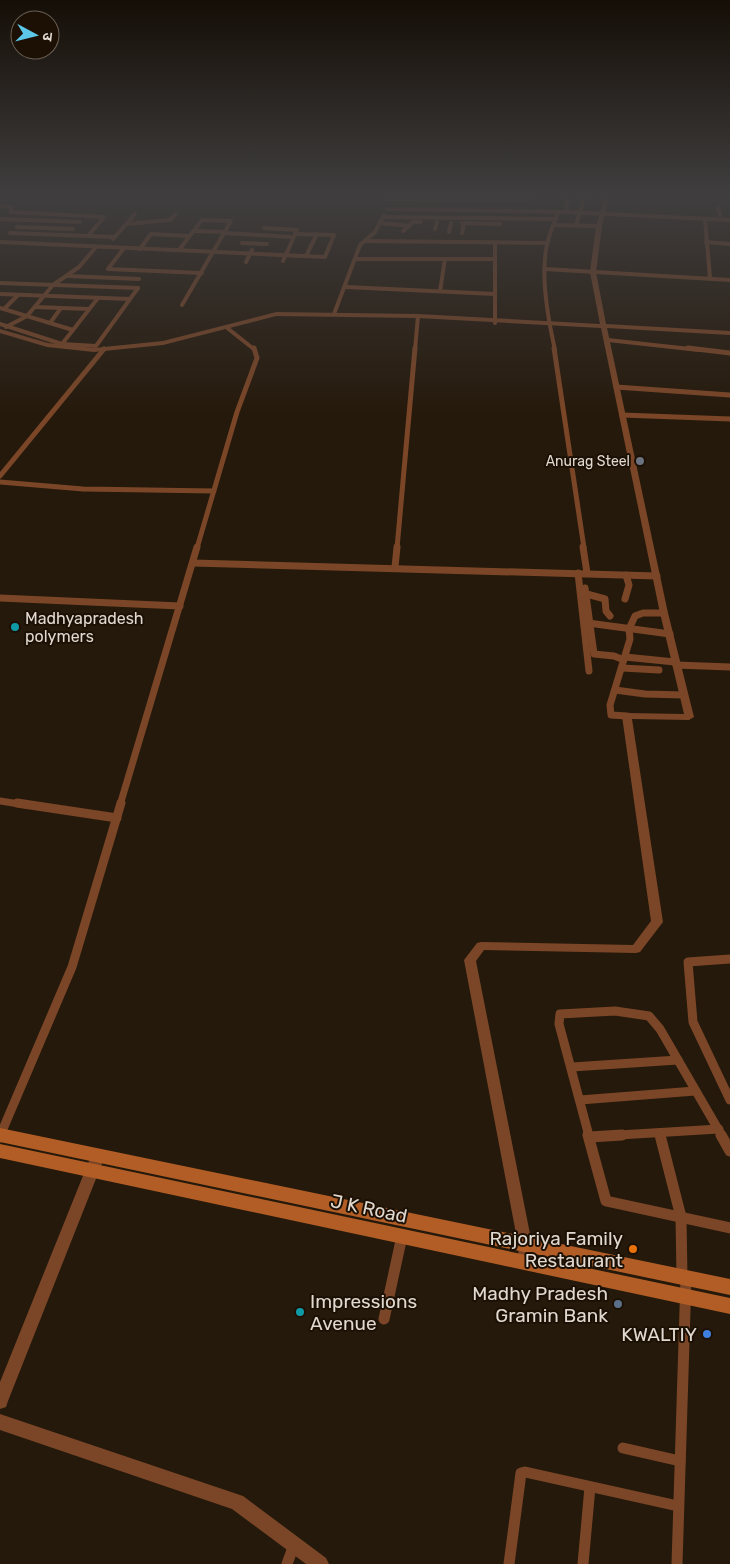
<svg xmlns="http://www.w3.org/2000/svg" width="730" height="1564" viewBox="0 0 730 1564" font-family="Rubik,'Noto Sans Devanagari',sans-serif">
	<rect width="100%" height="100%" fill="#25190b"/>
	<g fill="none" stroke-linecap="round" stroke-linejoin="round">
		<g stroke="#7b4627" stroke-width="4">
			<polyline points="567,196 567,212"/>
			<polyline points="386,199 534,199"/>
			<polyline points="0,206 11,207 11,212 104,217"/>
			<polyline points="718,207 720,215"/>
			<polyline points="387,209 567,212 730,220"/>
			<polyline points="383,217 556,219"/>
			<polyline points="0,219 80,222"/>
			<polyline points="705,219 710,278"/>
			<polyline points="381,223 409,226 403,231"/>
			<polyline points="462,223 500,224"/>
			<polyline points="127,224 170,220 176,214"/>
			<polyline points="554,225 599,226"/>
			<polyline points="576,225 585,196"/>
			<polyline points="409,226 413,222 421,222"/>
			<polyline points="17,227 73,229"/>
			<polyline points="264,228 297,230 283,261"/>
			<polyline points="435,229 437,222"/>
			<polyline points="194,231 225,232"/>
			<polyline points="449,232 451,223"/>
			<polyline points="10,233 115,237"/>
			<polyline points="224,233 293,237"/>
			<polyline points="462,233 464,223"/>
			<polyline points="88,236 104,217"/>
			<polyline points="113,239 135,214"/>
			<polyline points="367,241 547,243"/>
			<polyline points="0,242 325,257 334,235 295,234"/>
			<polyline points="495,242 495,323"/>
			<polyline points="706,242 730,244"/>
			<polyline points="242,243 267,244"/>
			<polyline points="124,248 108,269 202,273"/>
			<polyline points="140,249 151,234 189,236"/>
			<polyline points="179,250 202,220 231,221 182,305"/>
			<polyline points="306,256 317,234"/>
			<polyline points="356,259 494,259"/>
			<polyline points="246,262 252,250"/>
			<polyline points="545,269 730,280"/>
			<polyline points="67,276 139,279"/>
			<polyline points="0,283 138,288"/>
			<polyline points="346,287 495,294"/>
			<polyline points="440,291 445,259"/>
			<polyline points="0,294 130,299"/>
			<polyline points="35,307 89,309"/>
			<polyline points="0,308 73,330"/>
			<polyline points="4,309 18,295"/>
			<polyline points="334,314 360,245 375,232 384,215"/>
			<polyline points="50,323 61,308"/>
			<polyline points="0,324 62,344 96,346 138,288"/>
			<polyline points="6,327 27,316 53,285 79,267 96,247"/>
			<polyline points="226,327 255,350"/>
			<polyline points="608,340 699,350"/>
			<polyline points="62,344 98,298"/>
			<polyline points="415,350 418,316"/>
			<path d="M555,350c-7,-31 -16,-78 -7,-109 2,-10 7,-19 10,-29"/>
		</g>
		<g stroke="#7b4627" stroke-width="5">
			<polyline points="554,348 584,548"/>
			<polyline points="688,348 730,353"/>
			<polyline points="616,387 730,395"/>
			<polyline points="622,415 730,419"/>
			<polyline points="0,476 104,349"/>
			<polyline points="0,482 83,489 214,491"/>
			<polyline points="197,548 237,412 257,358 254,348"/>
			<polyline points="397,548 415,348"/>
		</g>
		<g stroke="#7b4627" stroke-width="7">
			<polyline points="583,547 587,573"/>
			<polyline points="193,563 657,576"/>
			<polyline points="395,567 397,547"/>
			<polyline points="578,573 589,671"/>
			<polyline points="585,588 594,654 614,656 624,660"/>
			<polyline points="583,593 605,599 606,611 610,616"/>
			<polyline points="0,598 180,606"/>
			<polyline points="625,599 629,585 626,575"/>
			<polyline points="588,623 670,634"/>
			<polyline points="625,657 675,662"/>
			<polyline points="676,665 730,667"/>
			<polyline points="622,668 659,670"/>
			<polyline points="615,690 645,694 684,695"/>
			<polyline points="627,716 611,715 610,705 630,639 629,629 635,616 643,613 664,613"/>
			<polyline points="0,801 26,805"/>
			<polyline points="120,805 197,547"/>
		</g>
		<g stroke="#7b4627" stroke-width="9">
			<polyline points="17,803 117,818"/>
			<polyline points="730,959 688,962 693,1022 730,1100"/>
			<polyline points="572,1067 678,1060"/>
			<polyline points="580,1100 695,1091"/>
			<polyline points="659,1133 660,1136"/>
			<polyline points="0,1136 72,967 121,803"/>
			<polyline points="589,1136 559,1024 560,1014 615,1011 649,1016 660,1029 722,1136"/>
			<polyline points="602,1136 719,1129"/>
		</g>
		<g stroke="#7b4627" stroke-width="11">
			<polyline points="588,1135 606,1201 730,1228"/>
			<polyline points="660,1135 681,1217 682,1277"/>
			<polyline points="721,1135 730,1151"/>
			<polyline points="0,1137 1,1135"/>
			<polyline points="590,1137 622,1135"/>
			<polyline points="384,1319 402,1236"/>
			<polyline points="623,1448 680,1461"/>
			<polyline points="287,1564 294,1545"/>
			<polyline points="509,1564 521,1473 525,1472 678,1506"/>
			<polyline points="583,1564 590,1487"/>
			<polyline points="677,1564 686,1278"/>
		</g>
		<g fill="#7b4627" fill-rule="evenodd">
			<polygon points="605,196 609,196 602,226 596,272 606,324 730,331 730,335 607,328 668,613 694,717 689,720 632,719 663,922 640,952 636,953 484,950 476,961 532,1244 533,1262 531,1267 526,1269 521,1267 519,1262 518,1244 464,960 477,943 481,942 633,945 651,921 622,716 627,713 684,714 660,613 601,328 418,318 276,316 163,345 94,352 47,347 0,333 0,329 48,343 94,348 163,341 276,312 418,314 600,324 590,272 596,226"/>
			<polygon points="98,1150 103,1152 105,1156 8,1401 6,1407 0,1409 0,1382 91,1156 93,1152"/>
			<polygon points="0,1414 243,1496 326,1558 329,1564 306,1564 232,1509 0,1430"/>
		</g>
		<g fill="#b15d25" fill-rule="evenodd">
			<polygon points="0,1128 730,1279 730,1295 0,1142"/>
			<polygon points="0,1144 730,1298 730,1314 0,1158"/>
		</g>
	</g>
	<linearGradient id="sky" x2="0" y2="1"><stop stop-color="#140e06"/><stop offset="0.47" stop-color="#403e3f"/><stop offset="1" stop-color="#403e3f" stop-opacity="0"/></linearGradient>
	<rect width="730" height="414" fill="url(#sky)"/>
	<circle fill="#6b7280" stroke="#1b1003" stroke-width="2" cx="640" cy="461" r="5"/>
	<g fill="#0f9aa8" stroke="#1b1003" stroke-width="2">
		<circle cx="15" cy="627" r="5"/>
		<circle cx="300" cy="1312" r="5"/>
	</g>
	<circle fill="#e8710a" stroke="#1b1003" stroke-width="2" cx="633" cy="1249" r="5"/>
	<circle fill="#5c6f8a" stroke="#1b1003" stroke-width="2" cx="618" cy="1304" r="5"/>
	<circle fill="#3f7fe0" stroke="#1b1003" stroke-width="2" cx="707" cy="1334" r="5"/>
	<g text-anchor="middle" stroke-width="4" stroke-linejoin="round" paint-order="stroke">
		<g font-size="14" fill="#e1d8cf" stroke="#1b1003" text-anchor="end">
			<text x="630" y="466">Anurag Steel</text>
		</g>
		<g font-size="16" fill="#e1d8cf" stroke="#1b1003" text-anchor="start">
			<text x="25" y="624">Madhyapradesh<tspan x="25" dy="18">polymers</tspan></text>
		</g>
		<g font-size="19" fill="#e1d8cf" stroke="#1b1003">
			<text transform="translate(369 1208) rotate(12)" y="7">J K Road</text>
		</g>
		<g font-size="19" fill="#e1d8cf" stroke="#1b1003" text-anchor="end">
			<text x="623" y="1245">Rajoriya Family<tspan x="623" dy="22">Restaurant</tspan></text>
			<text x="608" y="1300">Madhy Pradesh<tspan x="608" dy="22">Gramin Bank</tspan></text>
			<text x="310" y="1308" text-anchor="start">Impressions<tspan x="310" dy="22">Avenue</tspan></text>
			<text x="697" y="1341">KWALTIY</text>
		</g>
	</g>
	<g transform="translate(35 35) rotate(97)"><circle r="24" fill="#1b1003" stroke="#6a6055"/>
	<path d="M0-4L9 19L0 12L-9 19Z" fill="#5dc7e8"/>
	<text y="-8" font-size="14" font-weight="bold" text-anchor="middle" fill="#e1d8cf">उ</text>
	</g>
</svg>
